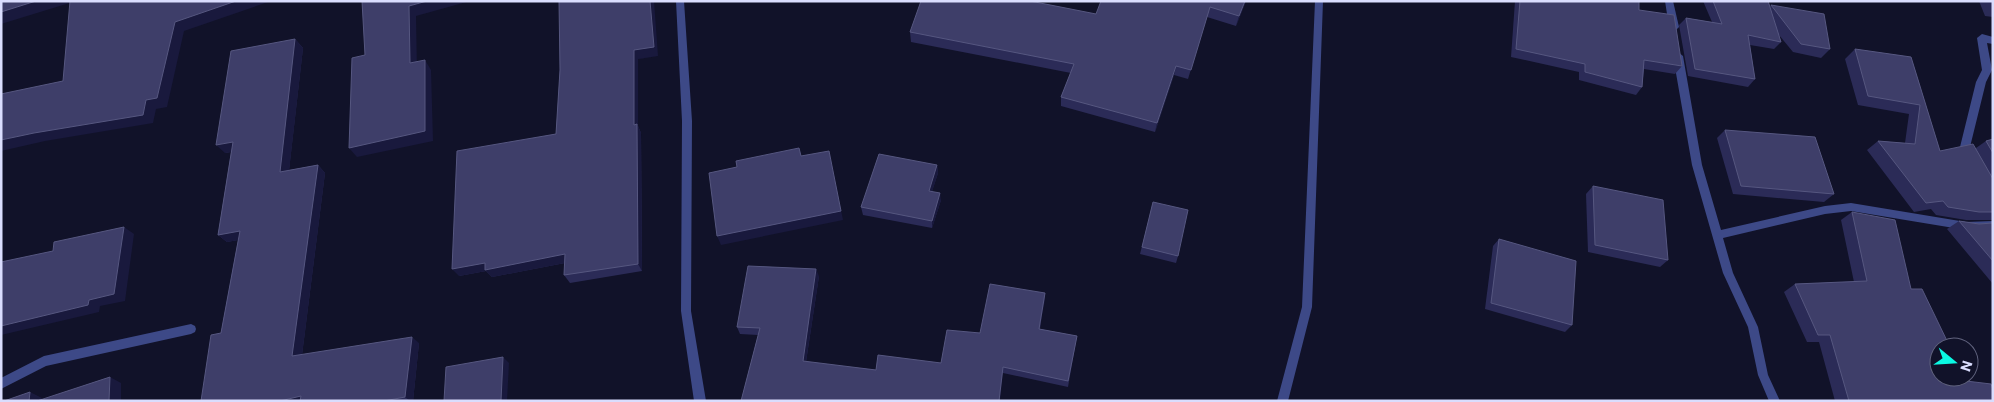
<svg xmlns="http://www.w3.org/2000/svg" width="1994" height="402" viewBox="0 0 1994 402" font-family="Commissioner,sans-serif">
	<rect width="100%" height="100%" fill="#111229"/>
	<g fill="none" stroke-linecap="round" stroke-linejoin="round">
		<g fill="#3d4987" fill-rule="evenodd">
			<polygon points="676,1 684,1 692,121 691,311 706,401 694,401 681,311 682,121"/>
			<polygon points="1315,1 1323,1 1312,307 1288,401 1277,401 1302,307"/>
			<polygon points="1665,1 1673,1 1679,27 1677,29 1674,31 1669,27"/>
			<polygon points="1982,34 1993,37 1993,44 1987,43 1992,70 1986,82 1970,147 1975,157 1973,160 1967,160 1960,147 1976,82 1982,70 1977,38"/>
			<polygon points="1678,52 1683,56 1702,165 1721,230 1825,206 1851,203 1966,222 1993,221 1993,229 1966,230 1851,211 1825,214 1723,238 1733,273 1758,327 1768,375 1780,401 1769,401 1758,375 1748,327 1723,273 1692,165 1673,56"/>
			<polygon points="191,324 195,326 196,329 195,332 191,334 46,366 1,389 1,378 44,356"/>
		</g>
	</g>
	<g fill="#2b2b57">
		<polygon points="1246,1 1236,26 1207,17 1188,79 1174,75 1155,132 1061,106 1061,97 1071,73 911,42 910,32 1096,14"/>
		<polygon points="1515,1 1639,1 1639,10 1682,66 1675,74 1644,69 1642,87 1636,95 1579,80 1579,72 1511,57"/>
		<polygon points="1703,1 1768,1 1770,6 1771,5 1830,49 1821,58 1793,52 1779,35 1781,42 1774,49 1750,45 1755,79 1748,87 1688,76 1679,25 1686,18 1712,22"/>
		<polygon points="1979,1 1993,1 1993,17 1985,16"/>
		<polygon points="295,39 303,48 289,170 318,165 325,173 302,355 419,343 413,401 201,401 221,333 238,240 227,242 218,235 231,152 225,153"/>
		<polygon points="1855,49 1911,57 1940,151 1976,148 1986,141 1993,139 1993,220 1966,220 1936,215 1931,209 1914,212 1867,150 1878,141 1905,143 1909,114 1858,105 1845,59"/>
		<polygon points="658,56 638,59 638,126 641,133 642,271 570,283 564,275 565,263 492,277 486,271 459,276 556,134 560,70"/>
		<polygon points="1725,130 1834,194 1824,202 1733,194 1717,138"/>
		<polygon points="937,165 938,173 932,191 941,200 932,228 863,215 861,207"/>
		<polygon points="1593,186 1668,260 1660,267 1588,252 1586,194"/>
		<polygon points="1153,202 1178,256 1176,263 1140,254"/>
		<polygon points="1852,212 1911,289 1966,381 1993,401 1835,401 1819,342 1807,342 1784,292 1795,284 1854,282 1841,220"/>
		<polygon points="1959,221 1979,224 1993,223 1993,284 1947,229"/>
		<polygon points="1499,239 1572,325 1565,332 1485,309 1493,246"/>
		<polygon points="819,276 806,362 876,370 941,363 980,333 1045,293 1040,329 1077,336 1068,387 1003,373 741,401 758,335 740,334 737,327"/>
	</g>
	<g fill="#19193d">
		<polygon points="36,1 76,1 1,24 1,12"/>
		<polygon points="236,1 271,1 184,31 167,107 156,109 153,123 45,141 1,151 1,140 34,133 146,100 175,22"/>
		<polygon points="427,1 470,1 416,16 417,73 410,63 409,6"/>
		<polygon points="650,1 654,1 658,56 638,59 638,126 641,133 642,271 638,264 634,125 634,50"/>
		<polygon points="1245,1 1246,1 1236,26 1239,16"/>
		<polygon points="295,39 303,48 288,180 280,172"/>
		<polygon points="425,60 431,70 433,141 357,157 349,148"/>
		<polygon points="1176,66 1174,75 1155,132 1157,123"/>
		<polygon points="233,142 242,150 225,153 216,145"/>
		<polygon points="829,151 843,220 721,245 717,236"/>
		<polygon points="318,165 325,173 301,363 292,356"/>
		<polygon points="937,165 938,173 930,198 929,191"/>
		<polygon points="940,193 941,200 932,228 932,221"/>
		<polygon points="124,227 134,234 125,301 100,306 99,312 1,335 1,326 89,300"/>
		<polygon points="240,231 249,238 227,242 218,235"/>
		<polygon points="565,254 570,262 492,277 486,271 459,276 452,269 485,263"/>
		<polygon points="816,269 819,276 805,368 803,361"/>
		<polygon points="1045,293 1045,300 1038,336 1039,329"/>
		<polygon points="412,337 419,343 413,401 410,401 405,397"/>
		<polygon points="503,357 509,363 507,401 501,401"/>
		<polygon points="1003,367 1003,373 1000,401 999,401"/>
		<polygon points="110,377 121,383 121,401 109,401"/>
		<polygon points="30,392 42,398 42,401 29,401"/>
		<polygon points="301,396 307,401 280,401"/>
	</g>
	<g fill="#3e3e69" stroke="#565780">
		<polygon points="1,1 36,1 1,12"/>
		<polygon points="70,1 236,1 175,22 157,98 146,100 143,115 34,133 1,140 1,94 63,81"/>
		<polygon points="362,1 427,1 409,6 410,63 425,60 425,131 349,148 352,58 365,55"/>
		<polygon points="559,1 650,1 654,47 634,50 634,125 637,124 638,264 564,275 565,254 485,270 485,263 452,269 457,151 556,134 560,70"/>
		<polygon points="921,1 1030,1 1096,14 1101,1 1245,1 1239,16 1210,7 1191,70 1176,66 1157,123 1061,97 1074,64 910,32"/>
		<polygon points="1520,1 1639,1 1639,10 1674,15 1682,66 1644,60 1642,87 1585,72 1585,64 1516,49"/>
		<polygon points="1713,1 1768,1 1781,42 1748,35 1755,79 1695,69 1686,18 1722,24"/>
		<polygon points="1771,5 1824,14 1830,49 1801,44"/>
		<polygon points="295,39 280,172 318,165 292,356 412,337 405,397 384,401 300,401 301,396 280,401 201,401 211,335 221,333 240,231 218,235 233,142 216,145 231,51"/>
		<polygon points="1855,49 1911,57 1940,151 1973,144 1993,179 1993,212 1979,212 1948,207 1943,201 1926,203 1878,141 1915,144 1920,105 1868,96"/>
		<polygon points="1725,130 1815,137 1834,194 1741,186"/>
		<polygon points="1993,139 1993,153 1986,141"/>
		<polygon points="799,148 801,156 829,151 841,211 717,236 709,173 737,167 736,161"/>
		<polygon points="879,154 937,165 929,191 940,193 932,221 861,207"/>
		<polygon points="1593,186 1663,200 1668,260 1595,245"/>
		<polygon points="1153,202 1188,210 1178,256 1142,247"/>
		<polygon points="1852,212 1895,220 1911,289 1922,289 1950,347 1939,347 1939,377 1964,377 1966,381 1991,384 1993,390 1993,401 1849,401 1830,335 1818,335 1795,284 1867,281"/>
		<polygon points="1959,221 1979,224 1993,223 1993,261"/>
		<polygon points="124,227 114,294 89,300 88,305 1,326 1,262 53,251 54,242"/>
		<polygon points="1499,239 1576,261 1572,325 1491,303"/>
		<polygon points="748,266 816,269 803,361 876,370 878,355 941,363 947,330 980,333 990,284 1045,293 1039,329 1077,336 1068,381 1003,367 999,401 741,401 760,328 737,327"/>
		<polygon points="503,357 501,401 444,401 446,367"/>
		<polygon points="110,377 109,401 37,401"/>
		<polygon points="30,392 29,401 4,401"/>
	</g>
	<rect width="1994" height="402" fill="none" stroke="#daddfe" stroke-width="5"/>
	<g transform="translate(1954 362) rotate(108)"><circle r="24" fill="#111229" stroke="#61637e"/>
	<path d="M0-4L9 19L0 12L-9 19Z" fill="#0bf9e3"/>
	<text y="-8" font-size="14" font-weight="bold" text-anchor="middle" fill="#daddfe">N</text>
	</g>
</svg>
